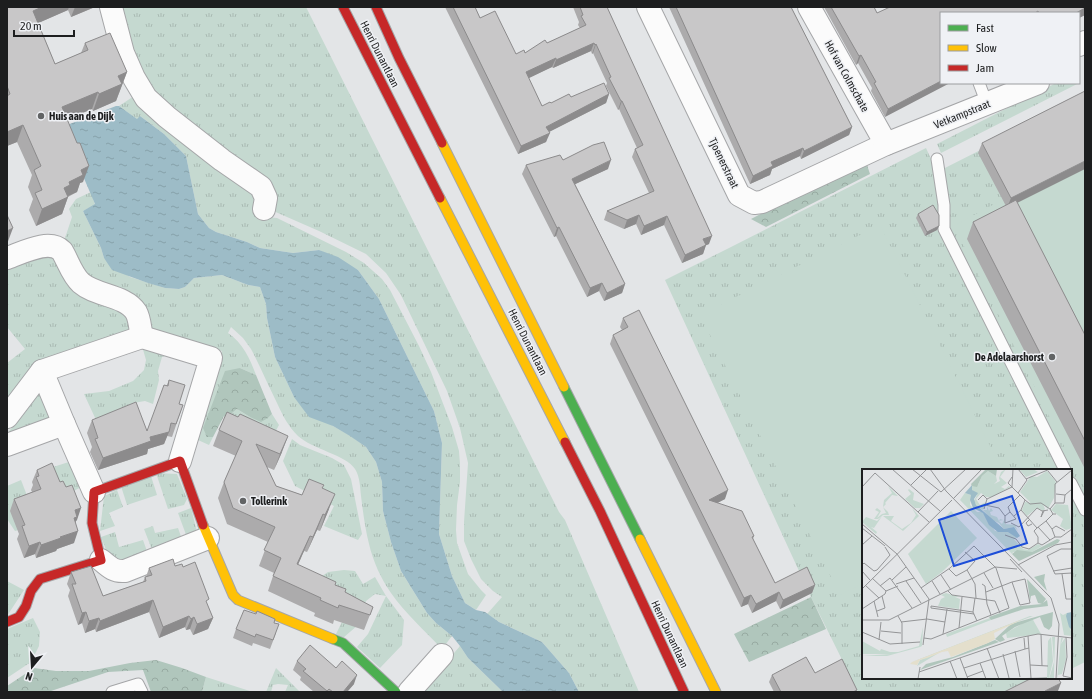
<svg xmlns="http://www.w3.org/2000/svg" width="1092" height="699" viewBox="0 0 1092 699" font-family="'Asap Condensed',sans-serif">
	<defs>
		<pattern id="grass-tufts" width="24" height="20" patternUnits="userSpaceOnUse"><rect width="24" height="20" fill="#c5d9d0"/><path d="M3 7l-1-3M5 7V3M7 7l1-3M15 17l-1-3M17 17v-4M19 17l1-3" fill="none" stroke="#a9bab2"/></pattern>
		<pattern id="forest-crowns" width="20" height="18" patternUnits="userSpaceOnUse"><rect width="20" height="18" fill="#b0c6bc"/><path d="M2 6a3 3 0 1 1 6 0M12 15a3 3 0 1 1 6 0" fill="none" stroke="#97aaa1"/></pattern>
		<pattern id="water-ripples" width="26" height="14" patternUnits="userSpaceOnUse"><rect width="26" height="14" fill="#9dbcc7"/><path d="M2 4q2-2 4 0t4 0M15 11q2-2 4 0t4 0" fill="none" stroke="#87a1aa"/></pattern>
	</defs>
	<rect width="100%" height="100%" fill="#e3e5e7"/>
	<g fill="url(#grass-tufts)">
		<polygon points="117,7 306,7 559,512 565,520 639,692 579,692 569,673 542,642 499,622 487,614 502,597 493,591 481,579 471,559 464,541 464,522 468,463 460,428 447,391 401,295 386,273 366,254 319,231 271,210 170,109 148,83 123,33"/>
		<polygon points="1056,83 1079,83 941,153 937,144"/>
		<polygon points="134,96 254,191 267,217 277,218 346,252 364,263 382,279 390,290 419,346 431,372 452,427 459,451 460,464 460,482 457,505 456,530 457,543 468,574 481,590 486,595 476,610 465,603 452,576 439,534 442,443 434,411 379,299 358,270 319,250 293,253 260,248 247,242 216,232 209,228 198,214 186,156 164,134 140,116 138,120 119,106"/>
		<polygon points="1085,97 1085,662 1071,669 1071,470 863,470 863,678 1053,678 1025,692 858,692 811,597 665,280 731,247 926,148 937,172"/>
		<path d="M91,192l4,13 -12,6 18,37 3,10 26,19 35,11 14,1 6,-2 9,-9 28,-3 26,10 12,2 6,17 1,14 8,39 19,40 39,29 18,10 15,11 10,15 6,20 1,29 8,31 10,29 26,42 9,10 16,13 -10,13c-17,-18 -37,-36 -51,-56 -10,-14 -18,-32 -22,-49 -4,-16 -6,-32 -8,-48 -1,-9 -1,-19 -6,-27 -9,-14 -43,-20 -57,-33 -10,-10 -15,-20 -21,-33 -9,-18 -17,-37 -26,-54l-8,-11 -12,-11 -3,6c15,10 22,26 28,42l-16,-7 -33,69h6l-4,8 -11,-5 -3,-10 27,-79 -68,-17 -63,-47 -28,-43 9,-27 -3,-8 7,-10z"/>
		<polygon points="50,252 121,307 136,328 36,370 7,408 7,363 25,349 7,327 7,268"/>
		<polygon points="142,346 171,354 162,357 158,371 159,380 153,404 145,401 133,403 97,422 84,394 109,391 133,381 144,370 146,360"/>
		<polygon points="42,389 54,417 7,434"/>
		<polygon points="237,409 250,417 268,418 272,414 279,425 271,440 226,418"/>
		<polygon points="292,439 300,445 332,458 344,465 351,479 362,534 358,540 324,526 334,506 295,486 283,461"/>
		<polygon points="75,460 85,485 70,493 63,488 50,468"/>
		<polygon points="156,473 177,474 187,499 184,505 168,509"/>
		<polygon points="151,476 157,495 127,505 121,486"/>
		<polygon points="21,480 38,524 15,531 7,519 7,486"/>
		<polygon points="117,490 123,507 109,513 115,526 100,531 104,496"/>
		<polygon points="191,508 197,532 188,540 178,513"/>
		<polygon points="153,526 155,533 178,528 183,542 154,555 144,529"/>
		<polygon points="115,532 119,547 143,540 149,557 129,565 110,560 101,537"/>
		<polygon points="344,570 355,571 363,584 375,577 386,596 404,620 402,645 380,668 357,647 368,634 386,596 375,594 366,601 360,614 358,625 343,638 336,634 349,608 319,578 328,572"/>
		<polygon points="7,581 24,590 7,616"/>
		<polygon points="33,618 40,632 39,646 31,662 7,678 7,629"/>
		<polygon points="460,646 468,658 503,692 421,692"/>
		<polygon points="276,668 300,692 285,692 288,685 278,684 273,685 271,692 266,692"/>
		<polygon points="206,677 253,692 202,692"/>
	</g>
	<g fill="url(#forest-crowns)">
		<polygon points="865,159 870,174 766,227 751,219"/>
		<polygon points="240,368 256,375 272,414 268,418 261,422 250,417 237,409 226,418 224,416 213,437 207,437 203,428 225,371"/>
		<polygon points="811,597 826,629 749,662 734,634"/>
		<polygon points="156,660 182,668 206,677 202,692 151,692 143,670 108,672 48,692 7,692 7,686 34,668 56,671 89,671 130,663"/>
	</g>
	<g fill="#c5d9d0">
		<polygon points="1085,97 1085,488 954,226 1007,197"/>
		<polygon points="880,225 1002,470 863,470 863,583 840,595 700,315"/>
	</g>
	<polygon fill="url(#water-ripples)" points="116,106 119,106 137,119 140,116 164,134 186,156 198,214 209,228 216,232 247,242 260,248 293,253 319,250 338,257 358,270 379,299 434,411 442,443 439,534 452,576 465,603 476,610 485,612 499,622 542,642 569,673 579,692 503,692 468,658 460,646 452,636 436,623 427,613 401,571 391,542 383,511 382,482 376,462 366,447 350,436 333,426 309,417 294,397 275,357 267,318 266,304 260,287 248,285 222,275 194,278 185,287 179,289 165,288 148,283 112,270 104,258 101,248 83,211 95,204 62,127"/>
	<g fill="none" stroke-linecap="round" stroke-linejoin="round">
		<defs>
			<g id="lane">
				<polyline points="979,83 987,104"/>
				<polyline points="937,159 944,205 944,229 1065,470"/>
				<polyline points="1071,483 1085,510"/>
				<polyline points="112,692 138,684 142,692"/>
			</g>
			<g id="street">
				<polyline points="111,7 123,53 134,78 146,98 167,117 222,160 261,187 266,198 264,209"/>
				<polyline points="648,7 739,195 754,203 762,202 886,144 1038,83"/>
				<polyline points="809,7 886,144"/>
				<polyline points="1079,45 1085,42"/>
				<path d="M7,258c15,-5 42,-20 55,-7 6,10 10,24 19,32 15,13 44,12 55,29 4,7 4,17 6,25"/>
				<polyline points="7,417 42,371"/>
				<polyline points="7,445 64,424"/>
				<polyline points="94,492 64,424 42,371 142,337 211,358 180,461"/>
				<path d="M101,560c8,7 13,12 24,11l83,-33"/>
				<polyline points="409,692 442,655"/>
			</g>
			<g id="fast">
				<polyline points="564,387 640,539"/>
				<polyline points="333,639 343,643 396,692"/>
			</g>
			<g id="slow">
				<polyline points="442,143 564,387"/>
				<polyline points="440,198 565,442"/>
				<polyline points="203,525 233,595 238,600 333,639"/>
				<polyline points="640,539 716,692"/>
			</g>
			<g id="jam">
				<polyline points="343,7 440,198"/>
				<polyline points="376,7 399,58 442,143"/>
				<polyline points="565,442 600,511 684,692"/>
				<polyline points="7,622 19,617 26,606 31,591 40,579 101,560 92,523 94,492 180,461 203,525"/>
			</g>
		</defs>
		<use href="#lane" stroke="#a5a6a8" stroke-width="13"/>
		<use href="#street" stroke="#a5a6a8" stroke-width="24"/>
		<use href="#fast" stroke="#a5a6a8" stroke-width="11"/>
		<use href="#slow" stroke="#a5a6a8" stroke-width="11"/>
		<use href="#jam" stroke="#a5a6a8" stroke-width="11"/>
		<use href="#lane" stroke="#fbfbfb" stroke-width="11"/>
		<use href="#street" stroke="#fbfbfb" stroke-width="22"/>
		<use href="#fast" stroke="#4caf50" stroke-width="9"/>
		<use href="#slow" stroke="#ffc107" stroke-width="9"/>
		<use href="#jam" stroke="#c62828" stroke-width="9"/>
	</g>
	<g fill="#acabac">
		<polygon points="7,7 95,7 71,17 68,10 38,23 55,64 81,53 85,43 127,72 116,101 93,111 92,109 67,119 83,182 80,183 77,192 68,197 62,214 36,226 29,210 33,199 28,187 32,175 17,142 7,146"/>
		<polygon points="445,7 475,7 480,18 516,54 525,53 580,28 578,25 579,22 573,7 607,7 709,244 706,245 703,254 682,263 664,225 641,235 636,224 624,229 604,220 607,211 649,193 632,157 635,149 637,148 619,109 618,110 606,86 607,83 593,53 592,54 591,51 553,68 552,67 528,78 542,106 571,97 609,94 606,103 549,132 546,142 518,154"/>
		<polygon points="669,7 791,7 852,127 849,135 801,159 800,156 772,169 770,175 750,184"/>
		<polygon points="824,7 874,7 877,13 1085,7 1085,15 1079,18 1079,13 941,13 885,117 871,91 872,88 858,63 856,65"/>
		<polygon points="982,143 1017,203 1085,335 1085,469 967,239 973,222 1006,206 978,153"/>
		<polygon points="563,160 608,169 575,184 625,284 622,293 604,301 599,291 587,297 556,236 554,237 522,174 526,165"/>
		<polygon points="918,214 939,226 937,230 925,236 916,218"/>
		<polygon points="623,318 725,499 717,503 754,536 753,539 775,583 815,585 812,593 780,609 776,601 752,613 748,604 741,607 610,344 613,335 622,330 620,327"/>
		<polygon points="169,380 179,404 183,405 172,437 167,436 164,444 148,449 147,454 98,470 90,452 92,447 87,433 92,420 147,431"/>
		<polygon points="219,430 282,452 274,470 267,467 276,486 302,495 322,488 329,509 320,531 317,530 307,552 304,551 298,565 335,585 346,589 345,592 373,607 364,630 334,620 333,624 314,616 315,613 268,591 274,573 259,566 268,542 227,524 218,498 224,482 236,456 213,446"/>
		<polygon points="37,470 77,520 75,522 74,543 57,549 56,551 36,558 35,554 24,558 17,539 19,534 10,511 14,499 32,492 31,490 33,485 32,482"/>
		<polygon points="175,566 183,567 207,605 213,618 208,629 193,635 190,629 186,630 185,627 159,638 149,612 96,632 95,629 85,633 82,623 78,625 68,596 70,590 67,584 71,572 103,596 143,582 145,577 146,577 149,568"/>
		<polygon points="274,623 276,633 270,649 253,643 252,646 233,638 236,629"/>
		<polygon points="297,661 354,684 347,692 314,692 300,680 301,677 293,670"/>
		<polygon points="815,673 857,690 856,692 774,692 769,682 772,675"/>
	</g>
	<g fill="#8c8b8c">
		<polygon points="42,7 69,7 68,10 27,28 33,11"/>
		<polygon points="75,7 95,7 71,17"/>
		<polygon points="1085,8 1085,15 1079,18 1079,13 1076,13"/>
		<polygon points="594,43 591,51 553,68 556,60"/>
		<polygon points="596,44 593,53 592,54 595,45"/>
		<polygon points="861,55 858,63 856,65 859,56"/>
		<polygon points="556,58 552,67 523,81 526,72"/>
		<polygon points="127,72 116,101 93,111 99,94 118,76"/>
		<polygon points="941,81 941,83 950,83 885,117 888,109"/>
		<polygon points="98,92 92,109 56,124 62,107"/>
		<polygon points="609,94 606,103 543,135 546,127"/>
		<polygon points="621,101 622,101 619,109 618,110"/>
		<polygon points="23,125 17,142 7,146 7,132"/>
		<polygon points="852,127 849,135 801,159 804,151"/>
		<polygon points="550,133 546,142 518,154 521,146"/>
		<polygon points="803,148 800,156 772,169 770,175 750,184 753,176 771,162"/>
		<polygon points="611,160 608,169 569,187 572,179"/>
		<polygon points="1085,161 1085,169 1007,208 1011,198"/>
		<polygon points="89,166 83,182 80,183 77,192 66,197 68,197 62,214 36,226 42,209 81,170"/>
		<polygon points="639,215 636,224 624,229 627,220"/>
		<polygon points="667,216 664,225 641,235 644,226"/>
		<polygon points="939,226 937,230 925,236 927,232"/>
		<polygon points="559,227 556,236 554,237 557,228"/>
		<polygon points="13,228 7,244 7,231"/>
		<polygon points="712,236 709,244 700,248 703,239"/>
		<polygon points="706,245 703,254 682,263 685,255"/>
		<polygon points="602,283 599,291 587,297 590,288"/>
		<polygon points="625,284 622,293 604,301 607,293"/>
		<polygon points="169,432 164,444 148,449 147,454 98,470 103,458 150,437"/>
		<polygon points="288,436 282,452 274,470 280,454"/>
		<polygon points="728,490 725,499 706,509 709,500"/>
		<polygon points="335,494 329,509 320,531 325,515"/>
		<polygon points="81,508 77,520 76,521 73,530 75,510"/>
		<polygon points="323,514 317,530 307,552 313,537"/>
		<polygon points="78,531 74,543 57,549 56,551 36,558 41,545 60,537"/>
		<polygon points="310,536 304,551 291,580 297,564"/>
		<polygon points="40,542 35,554 24,558 29,546"/>
		<polygon points="815,585 812,593 780,609 783,600"/>
		<polygon points="779,592 776,601 752,613 756,604"/>
		<polygon points="751,595 748,604 741,607 744,598"/>
		<polygon points="153,600 149,612 96,632 100,621"/>
		<polygon points="86,612 82,623 78,625 82,613"/>
		<polygon points="189,616 185,627 159,638 163,627"/>
		<polygon points="194,617 190,629 186,630 191,619"/>
		<polygon points="99,618 95,629 85,633 89,621"/>
		<polygon points="213,618 208,629 193,635 197,624"/>
		<polygon points="357,675 354,684 347,692 343,692"/>
		<polygon points="1061,683 1058,691 1056,692 1044,692 1045,691"/>
	</g>
	<g fill="#c8c7c8" stroke="#8c8b8c">
		<polygon points="7,7 42,7 33,11 55,64 88,50 85,43 110,33 127,72 118,76 122,84 99,94 98,92 62,107 77,143 80,143 89,166 81,170 83,175 69,182 70,185 64,188 68,197 42,209 35,193 42,190 34,170 41,166 23,125 7,132 7,96 10,94 7,86"/>
		<polygon points="453,7 475,7 480,18 495,11 516,54 524,50 525,53 545,40 547,43 586,25 581,16 583,15 580,7 607,7 712,236 703,239 706,245 685,255 667,216 644,226 639,215 627,220 607,211 654,191 635,149 643,145 622,101 621,101 609,78 611,77 596,44 595,45 594,43 556,60 556,58 526,72 542,106 550,102 551,103 569,94 571,97 604,83 609,94 546,127 550,133 521,146"/>
		<polygon points="676,7 791,7 852,127 804,151 803,148 771,162 773,166 753,176"/>
		<polygon points="831,7 874,7 877,13 890,7 1085,7 1085,8 1076,13 1039,13 1038,11 1035,13 941,13 941,81 888,109 874,83 876,82 861,55 859,56"/>
		<polygon points="1085,91 1085,161 1011,198 982,143"/>
		<polygon points="604,142 611,160 572,179 625,284 607,293 602,283 590,288 559,227 557,228 526,165 560,155 563,160 593,145"/>
		<polygon points="1016,200 1085,335 1085,441 973,222"/>
		<polygon points="933,205 939,215 939,226 927,232 918,214"/>
		<polygon points="7,215 13,228 7,231"/>
		<polygon points="639,310 728,490 709,500 742,511 754,536 752,537 775,583 807,567 815,585 783,600 779,592 756,604 751,595 744,598 613,335 628,327 623,318"/>
		<polygon points="169,380 185,385 179,404 183,405 176,424 171,423 169,432 150,437 151,441 103,458 95,439 98,438 92,420 136,402 147,431 164,385 168,386"/>
		<polygon points="227,412 238,417 240,414 288,436 280,454 256,444 276,486 302,495 309,479 324,485 322,488 335,494 325,515 323,514 313,537 310,536 297,564 336,582 335,585 346,589 345,592 373,607 370,615 339,605 338,608 320,600 321,598 273,576 281,558 264,550 275,527 233,508 224,482 242,441 219,430"/>
		<polygon points="52,463 60,482 63,481 66,487 72,485 81,508 75,510 77,517 74,518 78,531 60,537 61,538 41,545 40,542 29,546 22,526 25,525 14,499 41,489 36,477 39,476 37,470"/>
		<polygon points="173,559 175,566 182,564 183,567 195,562 209,599 206,601 213,618 197,624 194,617 191,619 189,616 163,627 153,600 100,621 99,618 89,621 86,612 82,613 72,584 76,584 71,572 91,566 103,596 146,581 145,577 152,575 149,568"/>
		<polygon points="244,610 256,614 257,611 275,619 274,623 279,624 273,640 256,634 255,637 236,629"/>
		<polygon points="310,645 336,668 342,661 357,675 343,692 333,692 329,689 327,691 303,671 306,669 297,661"/>
		<polygon points="806,657 815,673 842,659 857,690 853,692 781,692 772,675"/>
		<polygon points="1032,678 1058,678 1061,683 1045,691 1045,692 1004,692"/>
	</g>
	<g fill="#626465" stroke="#eff1f5" stroke-width="1.5">
		<circle cx="41" cy="116" r="4"/>
		<circle cx="1052" cy="357" r="4"/>
		<circle cx="243" cy="501" r="4"/>
	</g>
	<g text-anchor="middle" stroke-width="3" stroke-linejoin="round" paint-order="stroke">
		<g font-size="11" fill="#1d1e1f" stroke="#eff1f5">
			<text transform="translate(380 54) rotate(63)" y="4">Henri Dunantlaan</text>
			<text transform="translate(847 76) rotate(61)" y="4">Hof van Colmschate</text>
			<text transform="translate(962 114) rotate(-22)" y="4">Vetkampstraat</text>
			<text transform="translate(724 163) rotate(64)" y="4">Tjoenerstraat</text>
			<text transform="translate(528 342) rotate(63)" y="4">Henri Dunantlaan</text>
			<text transform="translate(670 634) rotate(65)" y="4">Henri Dunantlaan</text>
		</g>
		<g font-size="11" font-weight="bold" fill="#1d1e1f" stroke="#eff1f5" text-anchor="start">
			<text x="49" y="120">Huis aan de Dijk</text>
			<text x="1044" y="361" text-anchor="end">De Adelaarshorst</text>
			<text x="251" y="505">Tollerink</text>
		</g>
	</g>
	<g transform="translate(862 469)">
		<rect width="210" height="210" fill="#e3e5e7"/>
		<path d="M144,0l-6,8 7,6 -6,4 4,2 4,-3 1,1 -18,10h-6l-5,-4 -5,6 4,6 6,-3 -3,8 -6,-4 -3,-5 3,-6 -5,-5v-4l6,-1 4,-9 6,-5 8,5 1,5 -3,3 6,-3 -1,-3 2,-6zM157,0h14l5,3 -12,5zM185,2l9,11 -2,16 -6,11 -5,-5h-11l-12,-12 11,-16 6,1zM109,15l-6,9 6,2 -1,10 7,7h6l12,19 14,1 8,6 -3,1 9,10 5,1 10,-6 4,2 -10,6h-19l-1,2 -52,-54zM26,17l10,10 -6,-1 -7,8 1,1 -3,3 5,5 1,3h-6l-5,4h-4l5,-7 -4,-2 2,-2 4,3 -4,7 5,-4 4,-1 -3,-6 1,-7 8,-7zM47,20l5,4 -1,7 11,4 -4,4h-5l-10,-9 6,-5 -3,-4zM163,33l18,2 2,5 -2,2 -6,-3 -10,8 -5,-6zM194,35l12,1 4,23 -6,2 -6,-4 3,-7 -12,-9zM125,37l2,5 2,-3 2,3 -3,1 1,3 6,2 2,4 1,-2 3,1 -4,1 3,3 3,-6v6l10,1 3,6 -4,-4 -10,2 -5,-6 -7,-3 -9,-10h4zM50,39l7,8 -16,15 -20,-15h11l-3,5 11,8 9,-6 5,-8zM89,42l26,27 -35,34 -16,12 -18,-30zM20,47l-8,12 -3,-1 6,5 -1,2 -14,-12 4,-5 11,4zM84,124l14,4h-5l5,2 -1,10 -21,-3 3,-7 4,-2 -4,-2zM198,144l3,2 4,-2 5,23 -8,-1zM168,147h3l-91,35 -25,15 3,-6 10,-4 -18,6zM128,149l1,2 -44,17 -1,-3zM170,149l9,16 -34,4 -1,-5zM61,158l-1,19 -2,1 -33,9h-25l28,-2v-2h8l21,-6zM189,168l2,24 -4,17 -11,-1h9l1,-36zM190,168h3l-1,37v5h-5l5,-17zM199,169h2l-2,6 4,-6 1,21 -4,15 -4,1 -1,4z" fill="#c5d9d0"/>
		<path d="M124,0h11l-1,7 -8,-5 -6,5 -5,11 -5,-1 -1,-2zM195,70l3,1 -2,3 -39,18 -7,-7 5,-4 15,2zM183,105l-1,7 3,10 -13,-14zM165,110l19,20 -3,4 4,-3 1,6 -24,3 -33,11 -2,-3 31,-11 22,-2 -4,-1 -3,-8 -4,1 -1,5zM191,143l-1,14 -3,4 -5,-3 -4,-10 -25,10 -13,9 3,4 -5,2 -5,-3 16,-15zM133,171l4,2 -79,28 6,-6 27,-7z" fill="#b0c6bc"/>
		<path d="M161,150l-29,14 1,6 -7,4 -37,14 -3,-6 -6,1 -15,6 -7,2 -3,5 -7,-1 2,-2z" fill="#e4dfcc"/>
		<path d="M0,172l18,10 1,-2 9,3v2h-28z" fill="#c5d9d0"/>
		<path d="M96,52l16,16 -10,10 -16,-16zM77,59l20,20 -3,3 2,4 -11,11 -5,-5 -3,4 -15,-16 4,-3 -3,-4z" fill="#c5d9d0"/>
		<path d="M110,16v5l6,3 -4,6 2,6 28,24 10,-2 6,9 -3,2 -9,-6h-10l-9,-7 -6,-12 -10,-5 -3,-8 1,-5 -6,-2zM210,143v18l-3,-3 -3,-11 1,-3z" fill="#9dbcc7"/>
		<path fill="none" stroke="#949597" stroke-width="1" d="M30,0l48,42M50,0l29,23 25,-23M68,0l16,22 105,107 8,26 -3,55M156,0l9,11 -9,13M186,2l9,11M13,4l54,49M150,8l-4,6 17,17 -4,10 -7,6M164,10l24,-10M49,16l16,-16M0,18l13,-14M150,18l1,-18M194,25l9,1 7,-6M203,26l-1,8h-9v-19l17,-14M91,30l29,-30M116,31l5,-5 4,4M163,31l5,4 11,-1 9,6M193,34l-5,6 3,5h3M123,36l14,3 6,8 5,-4 -2,-5 12,-12M122,40l3,-10 25,-12M159,41l16,18 9,-7M181,42l-2,6 3,-6M56,43l20,-21M143,47v7l11,-4 -6,-7M167,51l-3,3 2,3 4,-2M149,54l8,4 18,-19 5,3 6,-1M0,55l35,30 32,45 -6,46M176,58l12,13M0,59l23,18M175,59l-3,3 4,6v6M190,60l-6,-8 7,-7M143,66l11,4 6,8 7,2 9,-6 4,2 13,-8h6l11,-8M193,68l-3,-8 4,-3 9,5M0,76l10,-9M210,80h-11l-14,7 8,18 17,-1M148,90l12,13M0,96l2,-2 10,8 3,-1 13,-15 -5,-8M156,96l37,-20 17,-3M87,100l7,7 11,-6 8,-9 -10,-9M105,101l8,14 1,14M0,102l8,9M191,102l19,-3M122,104l9,15M200,105l4,25h6M79,106l10,15M10,109l14,13M30,111l14,-13M44,112l15,22M70,112l8,13M34,115l18,-6M120,115l3,2 2,18 4,11M3,116l14,13M18,117l10,-8 22,30M59,119l29,-20 24,-22 22,22 13,40 -78,31 -7,-1M0,120l90,-89M86,122l4,4 43,6 5,12M124,123l26,-10 13,-3 5,24 -10,2 -8,-23M113,129l-2,14 4,9M12,132l4,16M0,140l23,-15 1,-3 12,-5M15,142l8,-3 -3,-12M111,143l-42,-6v2l43,6M36,147l4,7v21M0,151h27l106,-53 22,2M39,153l26,-3 18,3M97,159l3,-31M19,162l20,2M0,163l28,12 30,-2M81,165l4,-25M179,165l1,32M166,167l3,42M204,168l1,20 -4,19 9,2M162,169l1,11 4,-1M17,171l2,-18M125,179l12,31M153,182l5,26M141,185l6,24M98,189l8,21M88,192l7,18M118,194l6,16M168,196l18,1M102,199l61,-19M57,203l99,-34 20,-4 34,4M105,208l16,-6M56,210l2,-12M143,210l42,-1"/>
		<path fill="#1d4ed8" fill-opacity="0.15" stroke="#1d4ed8" stroke-width="2" d="M150,27l15,47 -73,23 -15,-46z"/>
		<rect width="210" height="210" fill="none" stroke="#1d1e1f" stroke-width="2"/>
	</g>
	<rect width="1092" height="699" fill="none" stroke="#1d1e1f" stroke-width="16"/>
	<rect x="940" y="12" width="140" height="72" fill="#eff1f5" stroke="#9b9d9f"/>
	<rect x="948" y="25" width="20" height="6" fill="#4caf50" stroke="#9b9d9f"/>
	<text x="976" y="32" font-size="12" fill="#1d1e1f">Fast</text>
	<rect x="948" y="45" width="20" height="6" fill="#ffc107" stroke="#9b9d9f"/>
	<text x="976" y="52" font-size="12" fill="#1d1e1f">Slow</text>
	<rect x="948" y="65" width="20" height="6" fill="#c62828" stroke="#9b9d9f"/>
	<text x="976" y="72" font-size="12" fill="#1d1e1f">Jam</text>
	<g transform="translate(32 667) rotate(198)" stroke="#eff1f5" stroke-width="3" paint-order="stroke">
	<path d="M0-3L7 15L0 10L-7 15Z" fill="#1d1e1f"/>
	<text y="-6" font-size="11" font-weight="bold" text-anchor="middle" fill="#1d1e1f">N</text>
	</g>
	<path d="M14 30v6h60v-6" fill="none" stroke="#1d1e1f" stroke-width="2"/>
	<text x="20" y="30" font-size="12" fill="#1d1e1f" stroke="#eff1f5" stroke-width="3" paint-order="stroke">20 m</text>
</svg>
